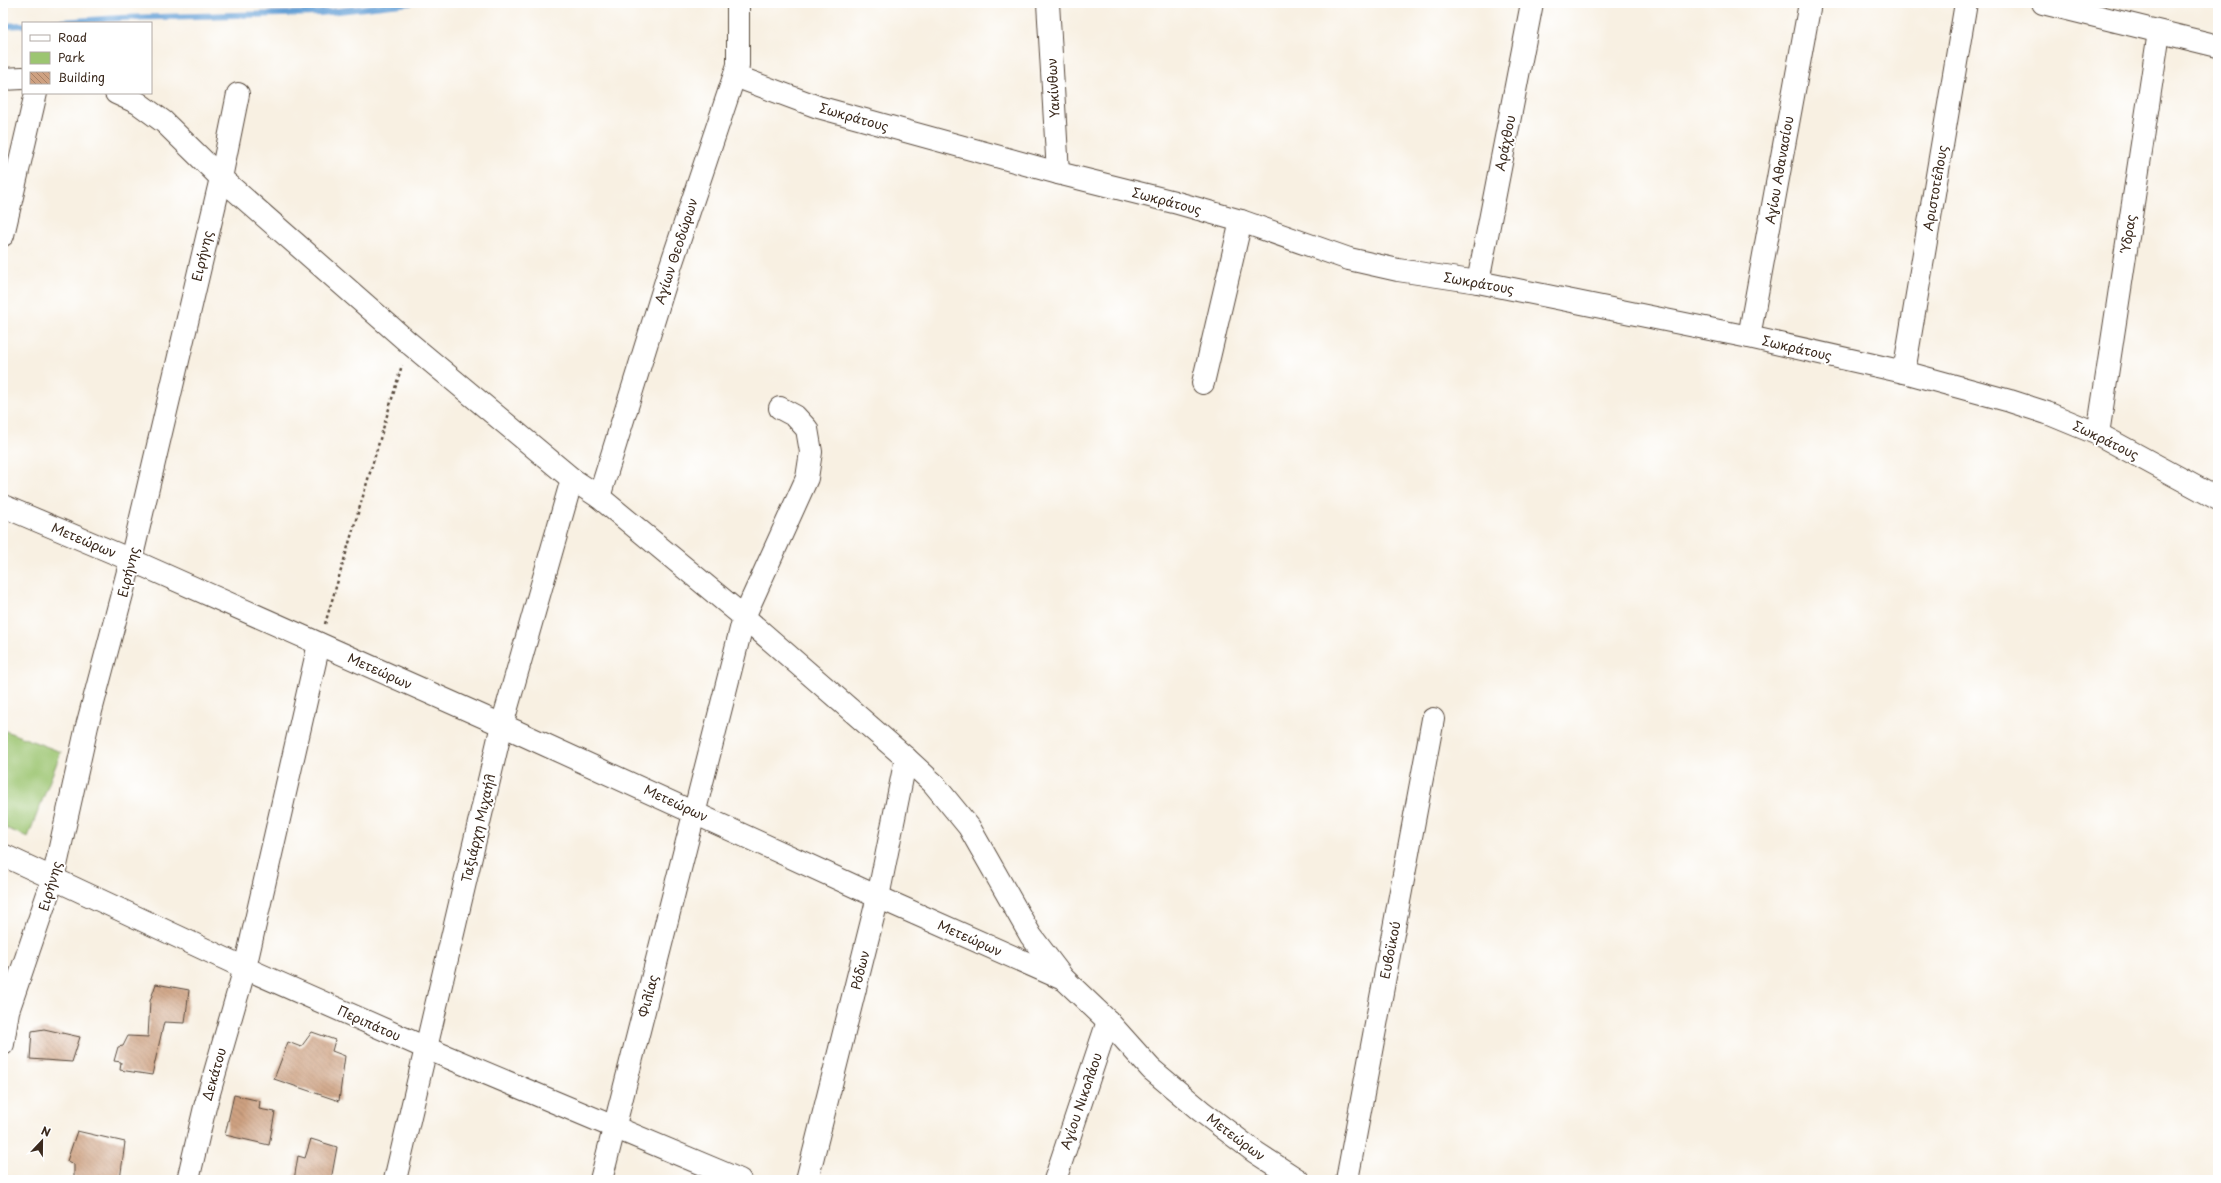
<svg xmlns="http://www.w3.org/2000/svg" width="2221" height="1183" viewBox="0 0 2221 1183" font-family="'Playpen Sans',sans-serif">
	<defs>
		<pattern id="building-back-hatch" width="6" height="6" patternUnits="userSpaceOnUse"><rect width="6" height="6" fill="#cea181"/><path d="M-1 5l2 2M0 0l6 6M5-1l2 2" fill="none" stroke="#a88369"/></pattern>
	</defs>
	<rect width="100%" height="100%" fill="#fff"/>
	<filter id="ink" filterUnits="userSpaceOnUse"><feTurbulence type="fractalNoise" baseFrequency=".025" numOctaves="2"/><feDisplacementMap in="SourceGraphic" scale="8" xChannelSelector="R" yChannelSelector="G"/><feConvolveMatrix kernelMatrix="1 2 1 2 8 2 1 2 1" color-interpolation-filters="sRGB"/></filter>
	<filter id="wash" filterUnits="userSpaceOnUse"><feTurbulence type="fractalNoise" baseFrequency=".012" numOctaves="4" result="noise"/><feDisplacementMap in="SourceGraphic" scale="16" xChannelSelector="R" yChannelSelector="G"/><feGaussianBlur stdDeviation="0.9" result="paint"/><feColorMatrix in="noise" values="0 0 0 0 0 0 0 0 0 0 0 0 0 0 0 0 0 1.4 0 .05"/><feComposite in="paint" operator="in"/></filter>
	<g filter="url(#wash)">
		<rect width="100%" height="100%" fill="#f8f0e2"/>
		<polygon fill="#9cc571" stroke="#6c7848" points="3,730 61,752 28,837 3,827"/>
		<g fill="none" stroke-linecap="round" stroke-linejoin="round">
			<g stroke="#65a0d5" stroke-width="6">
				<polyline points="47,23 119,18 320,13 410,3"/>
				<polyline points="3,26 23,25"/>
			</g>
		</g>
		<g id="blocks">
			<g fill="url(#building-back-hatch)">
				<polygon points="156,984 189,990 185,1023 164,1022 152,1075 120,1070 121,1062 114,1061 118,1047 123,1046 128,1036 148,1037 150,1001"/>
				<polygon points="44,1029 80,1037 72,1062 30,1059 32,1031"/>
				<polygon points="312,1032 335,1040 332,1051 345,1056 339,1101 274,1079 288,1042 301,1047"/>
				<polygon points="234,1095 260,1101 259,1109 275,1112 269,1145 225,1135"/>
				<polygon points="77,1131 125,1142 120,1180 74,1180 74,1164 67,1161"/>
				<polygon points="311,1139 337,1147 331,1180 294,1180 298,1156 305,1158"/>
			</g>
		</g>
	</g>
	<g filter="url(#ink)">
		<use href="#blocks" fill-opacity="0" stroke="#57483b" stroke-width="1"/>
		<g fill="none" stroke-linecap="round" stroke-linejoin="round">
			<defs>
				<g id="minor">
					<polyline points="1048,3 1058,173"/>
					<polyline points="2043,3 2218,46"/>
					<polyline points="735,76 818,107 1058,173 1174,202 1241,221 1349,259 1398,270 1478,282 1749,337 1904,372 2010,401 2047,413 2098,434 2218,499"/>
					<polyline points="3,79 23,78"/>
					<polyline points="116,93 138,103 164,122 221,178 409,343 572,479 599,497 744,617 906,758 933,783 969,827 1031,936 1063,978"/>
					<polyline points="3,235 36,93"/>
					<polyline points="1478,282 1532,3"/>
					<polyline points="1749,337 1810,3"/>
					<polyline points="1904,372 1966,3"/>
					<polyline points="1203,383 1241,221"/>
					<polyline points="2098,434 2159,32"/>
					<polyline points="599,497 670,268 738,65 738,3"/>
					<polyline points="3,506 131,560 502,725 878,897 1065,980 1108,1021 1151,1069 1201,1111 1255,1152 1298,1180"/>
					<polyline points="3,855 245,968 426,1048 740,1180"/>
					<polyline points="3,1044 8,1011 53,879 87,726 131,560 221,178 238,94"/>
					<polyline points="188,1180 205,1107 245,968 319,644"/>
					<polyline points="395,1180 502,725 572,479"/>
					<polyline points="601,1180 744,617 807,478 811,452 807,429 795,416 780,408"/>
					<polyline points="807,1180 878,897 906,758"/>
					<polyline points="1055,1180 1108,1021"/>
					<polyline points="1347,1180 1433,719"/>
				</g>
			</defs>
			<use href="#minor" stroke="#57483b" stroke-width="24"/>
			<polyline stroke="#57483b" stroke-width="2.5" stroke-dasharray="3 3" stroke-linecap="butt" points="325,624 402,365"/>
			<use href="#minor" stroke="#fff" stroke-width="22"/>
		</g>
	</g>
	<g text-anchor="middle" stroke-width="4" stroke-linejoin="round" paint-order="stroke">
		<g font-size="13" fill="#3b2a1e" stroke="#fff">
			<text transform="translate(1053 88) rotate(-93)" y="5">Υακίνθων</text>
			<text transform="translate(854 117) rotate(16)" y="5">Σωκράτους</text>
			<text transform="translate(1505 143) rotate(-79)" y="5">Αράχθου</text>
			<text transform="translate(1779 170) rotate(-80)" y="5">Αγίου Αθανασίου</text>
			<text transform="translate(1935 188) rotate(-80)" y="5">Αριστοτέλους</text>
			<text transform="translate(1167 201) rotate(15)" y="5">Σωκράτους</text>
			<text transform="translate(2128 233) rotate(-81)" y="5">Ύδρας</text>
			<text transform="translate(676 251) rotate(-72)" y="5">Αγίων Θεοδώρων</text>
			<text transform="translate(202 256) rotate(-77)" y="5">Ειρήνης</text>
			<text transform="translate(1479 283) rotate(10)" y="5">Σωκράτους</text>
			<text transform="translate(1797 348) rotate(13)" y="5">Σωκράτους</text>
			<text transform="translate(2106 440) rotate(26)" y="5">Σωκράτους</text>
			<text transform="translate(84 540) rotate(23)" y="5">Μετεώρων</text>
			<text transform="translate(128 572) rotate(-76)" y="5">Ειρήνης</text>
			<text transform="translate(380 671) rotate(24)" y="5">Μετεώρων</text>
			<text transform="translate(676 803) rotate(25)" y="5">Μετεώρων</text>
			<text transform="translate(478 828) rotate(-77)" y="5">Ταξιάρχη Μιχαήλ</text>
			<text transform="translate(50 886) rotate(-74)" y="5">Ειρήνης</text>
			<text transform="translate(970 938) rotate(24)" y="5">Μετεώρων</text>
			<text transform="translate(1390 950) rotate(-79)" y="5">Ευβοϊκού</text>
			<text transform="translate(860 970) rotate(-76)" y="5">Ρόδων</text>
			<text transform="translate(648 996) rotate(-76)" y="5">Φιλίας</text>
			<text transform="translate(369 1023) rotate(24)" y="5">Περιπάτου</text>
			<text transform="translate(214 1074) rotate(-74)" y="5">Δεκάτου</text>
			<text transform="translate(1081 1101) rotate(-71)" y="5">Αγίου Νικολάου</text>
			<text transform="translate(1236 1137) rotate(37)" y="5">Μετεώρων</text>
		</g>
	</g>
	<rect width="2221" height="1183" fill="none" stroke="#fff" stroke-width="16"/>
	<rect x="22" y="22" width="130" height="72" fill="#ffffff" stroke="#b1aaa5"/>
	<rect x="30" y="35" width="20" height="6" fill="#ffffff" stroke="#b1aaa5"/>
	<text x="58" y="42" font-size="12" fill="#3b2a1e">Road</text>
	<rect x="30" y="52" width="20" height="12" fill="#9cc571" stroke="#b1aaa5"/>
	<text x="58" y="62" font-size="12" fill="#3b2a1e">Park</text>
	<rect x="30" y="72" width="20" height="12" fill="url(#building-back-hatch)" stroke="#b1aaa5"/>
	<text x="58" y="82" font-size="12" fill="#3b2a1e">Building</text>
	<g transform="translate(42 1141) rotate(22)" stroke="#ffffff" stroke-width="3" paint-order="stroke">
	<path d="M0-3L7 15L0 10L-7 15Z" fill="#3b2a1e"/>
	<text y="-6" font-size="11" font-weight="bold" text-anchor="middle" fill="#3b2a1e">N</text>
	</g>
</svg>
